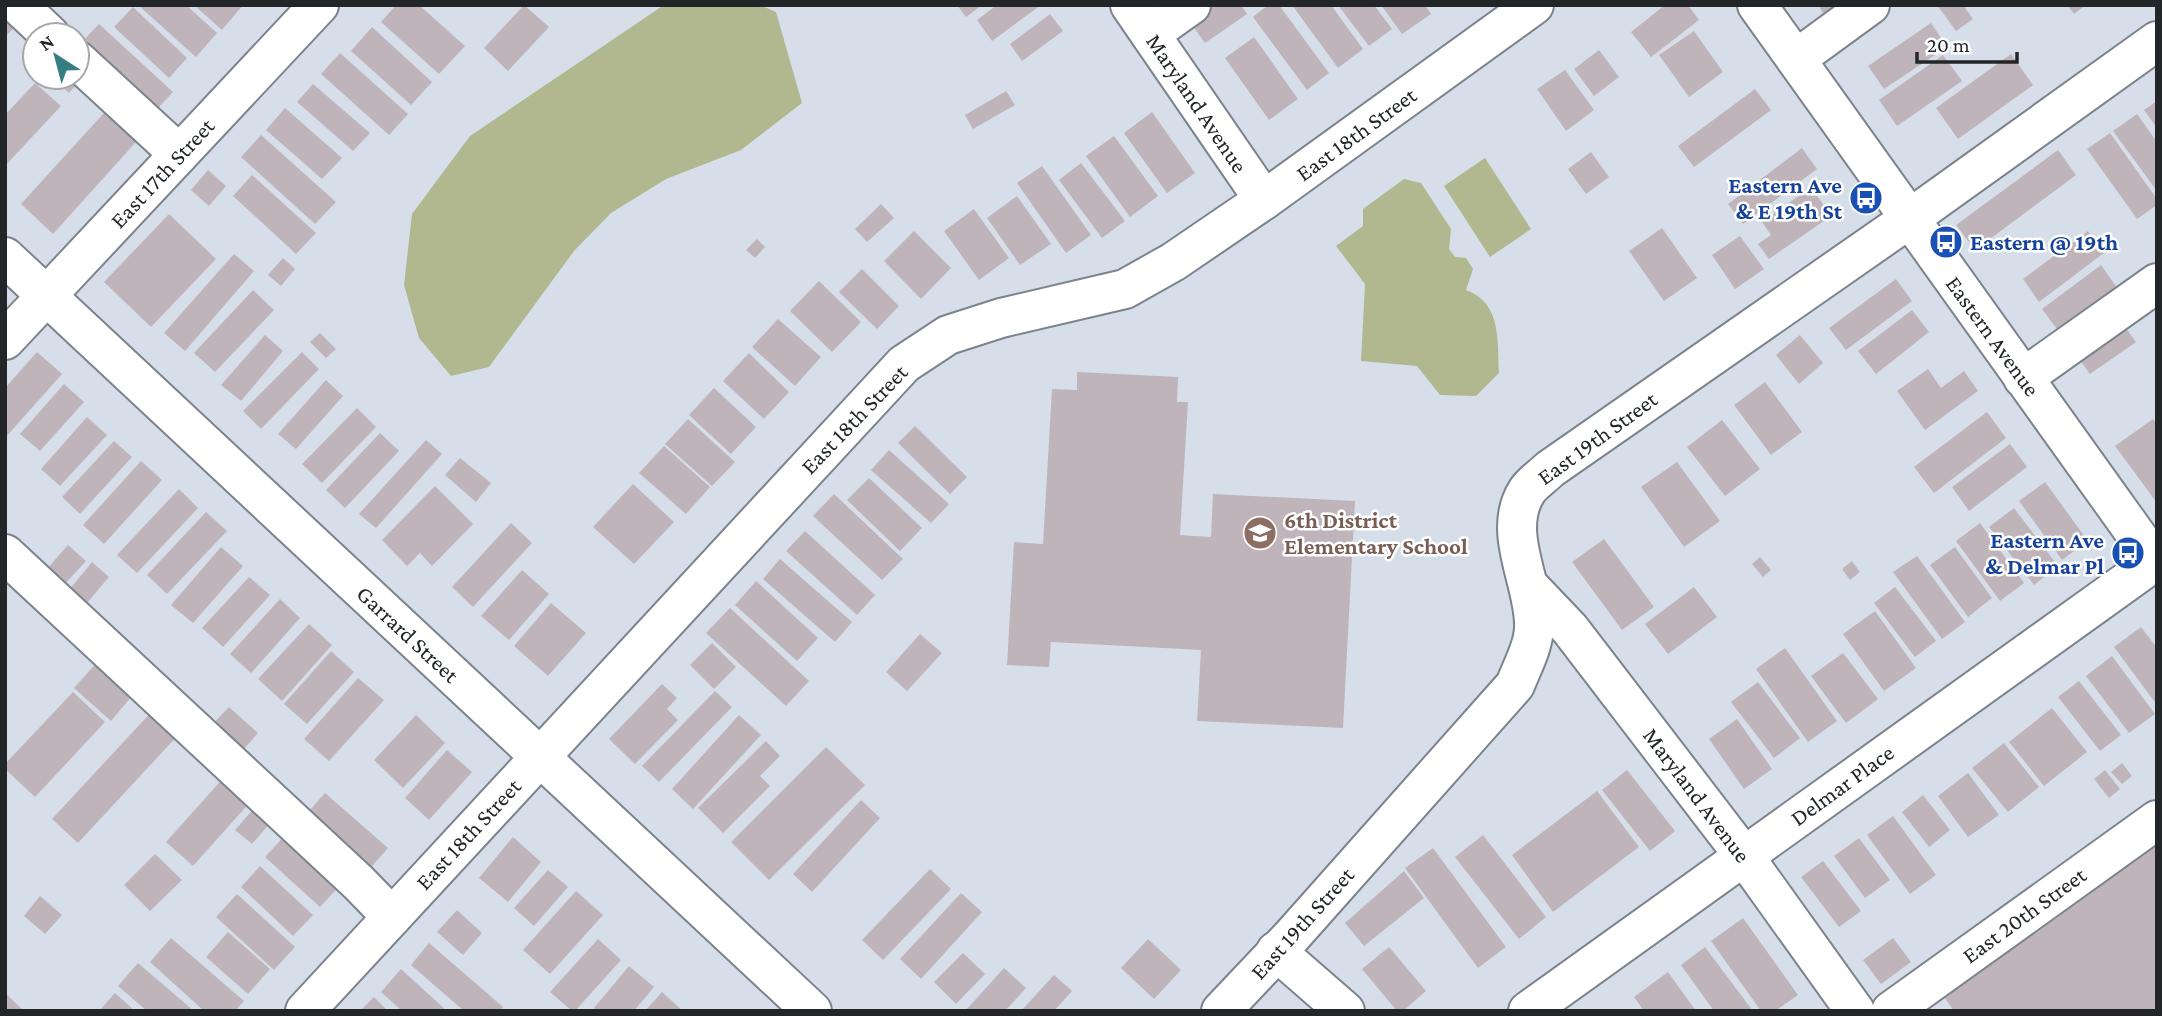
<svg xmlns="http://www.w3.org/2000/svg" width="2162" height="1016" viewBox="0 0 2162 1016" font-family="'Crimson Pro',serif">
	<rect width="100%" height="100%" fill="#d6dfe9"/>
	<g fill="#b1b78e">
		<polygon points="664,5 760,5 776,12 802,103 741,150 666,179 611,213 574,251 489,367 451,376 419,338 404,285 412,214 470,136"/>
		<polygon points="1485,158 1531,229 1490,257 1444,186"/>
		<path d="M1404,179l17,4 30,46 -2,20 6,8 11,1 7,11 -7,21c36,13 31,51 33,83l-23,23 -36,-1 -23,-29 -56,-5 4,-77 -29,-38 27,-20v-17z"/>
	</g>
	<g fill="#c0b4bb">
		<polygon points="138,5 186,5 217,33 196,57"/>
		<polygon points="194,5 243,5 222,30"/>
		<polygon points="396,5 419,5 465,46 439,74 381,22"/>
		<polygon points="524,5 549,27 508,71 484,48"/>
		<polygon points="957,5 982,5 966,17"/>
		<polygon points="997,5 1041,5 992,41 977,20"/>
		<polygon points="1206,5 1241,5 1247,14 1205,43 1187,18"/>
		<polygon points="1268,5 1279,5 1329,73 1307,90 1253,17"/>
		<polygon points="1292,5 1331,5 1363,49 1338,68"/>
		<polygon points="1338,5 1374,5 1392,29 1369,46"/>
		<polygon points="1381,5 1425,5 1431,14 1402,34"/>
		<polygon points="1665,5 1688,5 1699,20 1651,57 1631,32"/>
		<polygon points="1818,5 1854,5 1829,22"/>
		<polygon points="1937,5 1963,5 1973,19 1956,31"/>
		<polygon points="2067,5 2086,5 2074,14"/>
		<polygon points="133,7 187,58 169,78 114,27"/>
		<polygon points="5,8 20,21 5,37"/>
		<polygon points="1050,14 1063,31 1022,61 1010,44"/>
		<polygon points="1931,23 1947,47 1884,89 1868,66"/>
		<polygon points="99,24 173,92 149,118 77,47"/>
		<polygon points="372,27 432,82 411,105 351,51"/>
		<polygon points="1694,31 1723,72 1689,97 1659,55"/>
		<polygon points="1254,37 1298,99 1269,120 1225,58"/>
		<polygon points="1599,50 1619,77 1594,96 1574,69"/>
		<polygon points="340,53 408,114 389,135 321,74"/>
		<polygon points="2011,54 2033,85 1958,139 1936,108"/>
		<polygon points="1943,55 1962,81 1897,126 1879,100"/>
		<polygon points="1565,70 1594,110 1566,131 1537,89"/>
		<polygon points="50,77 77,77 82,78 69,93"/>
		<polygon points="35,83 61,106 5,166 5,115"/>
		<polygon points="313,84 370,133 353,151 297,102"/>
		<polygon points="1755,89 1771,110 1694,167 1678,146"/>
		<polygon points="1006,91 1015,105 973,129 965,115"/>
		<polygon points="2157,101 2157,128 2144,110"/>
		<polygon points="113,103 145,132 53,234 21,204"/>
		<polygon points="285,108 342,158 322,179 266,130"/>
		<polygon points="1152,112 1195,173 1167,193 1124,133"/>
		<polygon points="2137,114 2157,142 2157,191 2113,131"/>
		<polygon points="2110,133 2157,199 2157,205 2137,219 2087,149"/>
		<polygon points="261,135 336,202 315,224 241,157"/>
		<polygon points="1114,136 1158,196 1130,217 1086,156"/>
		<polygon points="1802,148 1817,169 1743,224 1728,204"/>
		<polygon points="2058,150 2076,175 1975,250 1956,225"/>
		<polygon points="1591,152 1609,177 1586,194 1568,169"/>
		<polygon points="1081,163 1125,221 1102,238 1059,180"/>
		<polygon points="1042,166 1091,235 1066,253 1017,183"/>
		<polygon points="208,170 226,186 209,206 191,190"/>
		<polygon points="252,175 316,233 296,254 233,196"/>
		<polygon points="1811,187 1831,216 1769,259 1758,244 1771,235 1762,222"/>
		<polygon points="1017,196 1051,244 1020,265 987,218"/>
		<polygon points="881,204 894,218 867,242 855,229"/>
		<polygon points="974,209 1009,258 979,280 944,231"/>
		<polygon points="169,214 216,259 151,327 104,282"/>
		<polygon points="1662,228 1697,278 1664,301 1629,251"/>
		<polygon points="914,231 951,268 921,299 884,261"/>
		<polygon points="2088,231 2104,253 2039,302 2023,279"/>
		<polygon points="1740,236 1764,269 1735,289 1712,255"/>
		<polygon points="757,239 765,247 755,258 746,250"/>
		<polygon points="234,254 254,271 185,351 164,333"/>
		<polygon points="283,258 295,269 281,286 268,275"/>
		<polygon points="2101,265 2118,289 2060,333 2042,309"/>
		<polygon points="862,269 899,306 877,329 839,292"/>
		<polygon points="1896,279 1912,301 1846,350 1829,328"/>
		<polygon points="819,281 861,322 832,352 790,311"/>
		<polygon points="253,290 274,310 215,372 194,353"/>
		<polygon points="1912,310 1929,332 1876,374 1858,351"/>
		<polygon points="778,319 821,357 795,386 752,347"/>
		<polygon points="2120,320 2136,342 2090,374 2074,352"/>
		<polygon points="320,333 336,349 326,358 310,342"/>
		<polygon points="265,335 283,351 241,401 221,385"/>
		<polygon points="1800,335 1823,363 1799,384 1776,355"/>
		<polygon points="37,352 62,374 5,438 5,388"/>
		<polygon points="302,352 319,369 261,429 243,411"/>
		<polygon points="749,353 789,392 764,419 723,381"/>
		<polygon points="1928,369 1941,388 1964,371 1978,391 1925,430 1897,391"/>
		<polygon points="1077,372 1178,377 1177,402 1188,402 1180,535 1211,537 1213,494 1355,501 1343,728 1197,721 1201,650 1051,642 1049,667 1007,665 1014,542 1043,544 1052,389 1077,390"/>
		<polygon points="326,380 343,396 296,449 278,434"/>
		<polygon points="1765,382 1802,432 1771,455 1734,405"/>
		<polygon points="64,384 84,402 40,451 20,434"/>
		<polygon points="714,388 756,427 731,454 689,415"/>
		<polygon points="357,408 376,427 322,483 302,464"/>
		<polygon points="1987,412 2006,438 1934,493 1914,467"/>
		<polygon points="87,417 107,435 60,486 41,469"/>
		<polygon points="688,419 735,462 712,486 665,444"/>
		<polygon points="2153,419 2157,425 2157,503 2115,446"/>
		<polygon points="1722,420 1760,469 1725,496 1687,447"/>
		<polygon points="915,426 967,477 950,494 898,443"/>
		<polygon points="380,433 399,451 345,508 326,490"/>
		<polygon points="426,440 442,454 376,528 359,514"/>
		<polygon points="114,441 132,457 80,514 62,497"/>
		<polygon points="2010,444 2027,467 1969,511 1952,487"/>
		<polygon points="664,446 710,487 686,514 639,473"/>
		<polygon points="889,450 949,504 931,523 871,470"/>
		<polygon points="460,458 491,483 476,502 445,475"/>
		<polygon points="141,461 162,480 104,544 83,525"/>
		<polygon points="1677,462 1720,521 1684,547 1641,487"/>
		<polygon points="869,478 922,528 900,551 847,500"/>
		<polygon points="2045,482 2088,541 2062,560 2019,501"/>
		<polygon points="633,484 674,522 634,564 593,527"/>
		<polygon points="435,486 473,524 432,566 420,553 407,566 382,540"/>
		<polygon points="179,489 198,508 137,573 117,555"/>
		<polygon points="834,494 903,559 882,580 813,516"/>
		<polygon points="2014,508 2058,566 2034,585 1989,527"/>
		<polygon points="206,512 227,531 167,594 147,575"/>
		<polygon points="511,523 532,543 473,607 452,587"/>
		<polygon points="1980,523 2024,583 2000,601 1956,541"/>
		<polygon points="805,531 875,595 857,615 786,551"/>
		<polygon points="1604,539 1654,607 1622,630 1572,562"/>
		<polygon points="68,545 86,561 63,586 46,570"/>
		<polygon points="221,547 243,566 193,623 171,605"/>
		<polygon points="1955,547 1992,598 1968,617 1930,565"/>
		<polygon points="1917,556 1965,622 1942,639 1893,572"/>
		<polygon points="1760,557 1771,570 1763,577 1752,564"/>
		<polygon points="780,559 852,622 835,642 763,579"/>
		<polygon points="1852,561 1860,572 1850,580 1842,569"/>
		<polygon points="92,562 109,577 87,603 70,589"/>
		<polygon points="522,570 549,594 509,640 481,616"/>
		<polygon points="249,577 270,595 223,647 202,628"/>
		<polygon points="756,581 818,638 797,661 735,605"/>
		<polygon points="1694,587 1717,617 1668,654 1645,624"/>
		<polygon points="1895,587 1936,641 1915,657 1874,603"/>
		<polygon points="280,599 300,618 251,673 230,654"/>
		<polygon points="551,603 586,633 548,676 514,646"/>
		<polygon points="730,608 809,681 786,706 706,633"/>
		<polygon points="1875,611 1916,668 1884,691 1843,634"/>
		<polygon points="309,624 332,645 282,701 258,679"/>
		<polygon points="2141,627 2157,648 2157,705 2114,647"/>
		<polygon points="920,634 942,653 907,691 886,672"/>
		<polygon points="712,643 736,667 714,689 690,665"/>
		<polygon points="1785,648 1837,721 1808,742 1756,669"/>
		<polygon points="331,651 354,672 307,724 284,704"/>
		<polygon points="1843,653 1878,699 1846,723 1811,676"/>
		<polygon points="2112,656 2155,714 2129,733 2086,676"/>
		<polygon points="100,659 136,691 111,721 74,688"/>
		<polygon points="358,678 384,700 329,761 304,739"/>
		<polygon points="2079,681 2121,735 2100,751 2058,697"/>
		<polygon points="1758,682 1800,738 1774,758 1731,702"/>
		<polygon points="662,684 677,698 667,709 678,720 635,764 609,739"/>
		<polygon points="715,691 732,707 659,782 642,766"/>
		<polygon points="73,692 105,722 35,797 5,769 5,764"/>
		<polygon points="229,707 258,733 238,756 208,729"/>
		<polygon points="155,708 181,732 78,843 52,819"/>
		<polygon points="2052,708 2087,752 2044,786 2009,742"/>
		<polygon points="416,715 445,743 403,788 374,760"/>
		<polygon points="739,715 761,735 693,809 672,789"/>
		<polygon points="1737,719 1772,769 1744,789 1709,739"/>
		<polygon points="766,741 780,756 760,776 770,786 723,833 698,808"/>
		<polygon points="2004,743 2039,787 2008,812 1972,768"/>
		<polygon points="826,747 865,785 769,880 731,842"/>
		<polygon points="447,750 472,772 429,820 405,798"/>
		<polygon points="2122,763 2132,776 2122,784 2111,772"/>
		<polygon points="1627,770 1675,831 1650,851 1602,790"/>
		<polygon points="2105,770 2120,789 2109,798 2094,779"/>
		<polygon points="1968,773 1999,815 1968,837 1938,796"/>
		<polygon points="226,775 253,799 193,866 166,842"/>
		<polygon points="1597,791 1639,847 1553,912 1512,855"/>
		<polygon points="325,793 388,848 366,873 303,818"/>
		<polygon points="1923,795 1950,830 1929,847 1902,812"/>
		<polygon points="861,800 880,818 812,892 793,874"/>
		<polygon points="255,807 272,821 252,844 235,830"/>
		<polygon points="1893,816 1936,875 1910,894 1867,835"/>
		<polygon points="290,830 345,880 320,907 265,857"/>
		<polygon points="1483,835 1546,917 1519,939 1455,857"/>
		<polygon points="513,837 541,862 508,902 479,878"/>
		<polygon points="1859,838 1890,880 1865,898 1834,856"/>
		<polygon points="2157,840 2157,1011 1954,1011 1942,994"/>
		<polygon points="1433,848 1506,947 1478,968 1405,868"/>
		<polygon points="155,854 182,880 150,911 124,885"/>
		<polygon points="1823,861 1861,911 1839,927 1801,877"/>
		<polygon points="260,866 313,915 293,936 241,887"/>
		<polygon points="930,869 951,889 883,960 862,940"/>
		<polygon points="548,870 568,887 534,926 514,908"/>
		<polygon points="1404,871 1424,898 1364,946 1345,923"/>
		<polygon points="576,891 603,915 550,974 523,950"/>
		<polygon points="961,893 982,912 921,979 900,959"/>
		<polygon points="237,894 295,947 274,970 216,917"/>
		<polygon points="40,896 62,915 45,934 24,916"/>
		<polygon points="457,910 482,933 463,955 437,932"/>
		<polygon points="1743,918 1798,995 1775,1011 1761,1011 1711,941"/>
		<polygon points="228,932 270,969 248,994 206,957"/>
		<polygon points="171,938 244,1001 235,1011 204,1011 150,962"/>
		<polygon points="1893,938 1911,962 1881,984 1863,960"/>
		<polygon points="598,939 621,960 575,1011 572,1011 550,992"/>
		<polygon points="1148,939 1181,970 1154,999 1121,968"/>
		<polygon points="429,943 503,1007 500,1011 464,1011 411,965"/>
		<polygon points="1389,947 1426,991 1403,1011 1397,1011 1362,969"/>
		<polygon points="1705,947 1753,1011 1714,1011 1681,965"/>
		<polygon points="963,953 985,974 956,1004 934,982"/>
		<polygon points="138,963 194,1011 147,1011 118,986"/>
		<polygon points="629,966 654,987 634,1011 597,1011 594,1008"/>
		<polygon points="1004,968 1026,988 1005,1011 965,1011"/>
		<polygon points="401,969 447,1011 402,1011 381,992"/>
		<polygon points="1668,972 1696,1011 1644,1011 1634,997"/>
		<polygon points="1054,975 1072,991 1054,1011 1021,1011"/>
		<polygon points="662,992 683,1011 645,1011"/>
		<polygon points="5,993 24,1011 5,1011"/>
		<polygon points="115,993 135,1011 99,1011"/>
		<polygon points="374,997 388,1011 360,1011"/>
	</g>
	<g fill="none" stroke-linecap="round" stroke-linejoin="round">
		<defs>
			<g id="minor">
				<polyline points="18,5 50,35"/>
				<polyline points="1130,5 1264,200"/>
				<polyline points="1757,5 2157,564"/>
				<polyline points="1150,34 1191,5"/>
				<polyline points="1796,59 1870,5"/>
				<polyline points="77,60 179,154"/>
				<polyline points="5,257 812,1011"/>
				<polyline points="5,340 319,5"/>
				<polyline points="2023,378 2157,283"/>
				<polyline points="5,554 359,883 392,917"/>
				<polyline points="1529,586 1570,629 1744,856 1855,1011"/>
				<polyline points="1276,951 1345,1011"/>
				<polyline points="305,1011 904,364 948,335 1001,318 1125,289 1173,262 1264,200 1534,5"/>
				<path d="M1221,1011l70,-74 224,-252c7,-18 20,-41 19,-61 0,-42 -33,-93 -7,-133 5,-8 16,-15 23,-22l359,-250 248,-178"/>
				<polyline points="1528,1011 2157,560"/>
				<polyline points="1891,1011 2157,820"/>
			</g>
		</defs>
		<use href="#minor" stroke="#7b838c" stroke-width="42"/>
		<use href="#minor" stroke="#fff" stroke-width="38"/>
	</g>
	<defs>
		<symbol id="bus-disc" viewBox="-11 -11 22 22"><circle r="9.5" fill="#1a4fb4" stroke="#fff"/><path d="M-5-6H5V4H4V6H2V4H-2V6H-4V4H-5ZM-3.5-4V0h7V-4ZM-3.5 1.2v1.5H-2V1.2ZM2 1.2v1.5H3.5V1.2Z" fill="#fff"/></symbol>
		<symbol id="school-disc" viewBox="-11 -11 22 22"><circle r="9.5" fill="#8d6e63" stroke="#fff"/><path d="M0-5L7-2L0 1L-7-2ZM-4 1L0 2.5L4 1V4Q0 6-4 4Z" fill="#fff"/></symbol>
	</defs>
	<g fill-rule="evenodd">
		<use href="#bus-disc" x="1847" y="179" width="38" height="38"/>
		<use href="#bus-disc" x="1927" y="223" width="38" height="38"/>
		<use href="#school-disc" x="1241" y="514" width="38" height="38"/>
		<use href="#bus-disc" x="2109" y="534" width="38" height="38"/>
	</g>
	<g text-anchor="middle" stroke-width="5" stroke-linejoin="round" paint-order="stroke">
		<g font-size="23" fill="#222629" stroke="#fff">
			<text transform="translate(1197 103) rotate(56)" y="8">Maryland Avenue</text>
			<text transform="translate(1356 134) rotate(-36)" y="8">East 18th Street</text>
			<text transform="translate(162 173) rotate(-47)" y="8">East 17th Street</text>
			<text transform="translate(1993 336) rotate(54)" y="8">Eastern Avenue</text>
			<text transform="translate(854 419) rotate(-46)" y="8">East 18th Street</text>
			<text transform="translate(1597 438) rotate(-36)" y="8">East 19th Street</text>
			<text transform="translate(408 634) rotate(43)" y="8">Garrard Street</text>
			<text transform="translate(1842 785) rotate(-36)" y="8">Delmar Place</text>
			<text transform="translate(1697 795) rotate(53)" y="8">Maryland Avenue</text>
			<text transform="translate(468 834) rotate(-47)" y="8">East 18th Street</text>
			<text transform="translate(2024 915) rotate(-36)" y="8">East 20th Street</text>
			<text transform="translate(1302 923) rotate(-48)" y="8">East 19th Street</text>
		</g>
		<g font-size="23" font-weight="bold" fill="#164399" stroke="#fff" text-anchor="end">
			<text x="1842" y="193">Eastern Ave<tspan x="1842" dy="26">&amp; E 19th St</tspan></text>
			<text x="1970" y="250" text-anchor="start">Eastern @ 19th</text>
			<text x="2104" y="548">Eastern Ave<tspan x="2104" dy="26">&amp; Delmar Pl</tspan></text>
		</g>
		<g font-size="23" font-weight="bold" fill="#785e54" stroke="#fff" text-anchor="start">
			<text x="1284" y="528">6th District<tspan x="1284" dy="26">Elementary School</tspan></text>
		</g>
	</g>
	<rect width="2162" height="1016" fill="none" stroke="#222629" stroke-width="14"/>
	<g transform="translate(56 56) rotate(324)"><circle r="33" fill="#ffffff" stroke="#a7a8a9" stroke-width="2"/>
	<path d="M0-5L12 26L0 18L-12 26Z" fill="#357e81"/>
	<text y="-10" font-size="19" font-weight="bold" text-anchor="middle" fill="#222629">N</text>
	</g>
	<path d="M1917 52v10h100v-10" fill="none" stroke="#222629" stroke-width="3.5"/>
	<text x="1927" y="52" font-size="21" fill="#222629" stroke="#ffffff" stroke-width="5" paint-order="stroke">20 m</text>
</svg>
